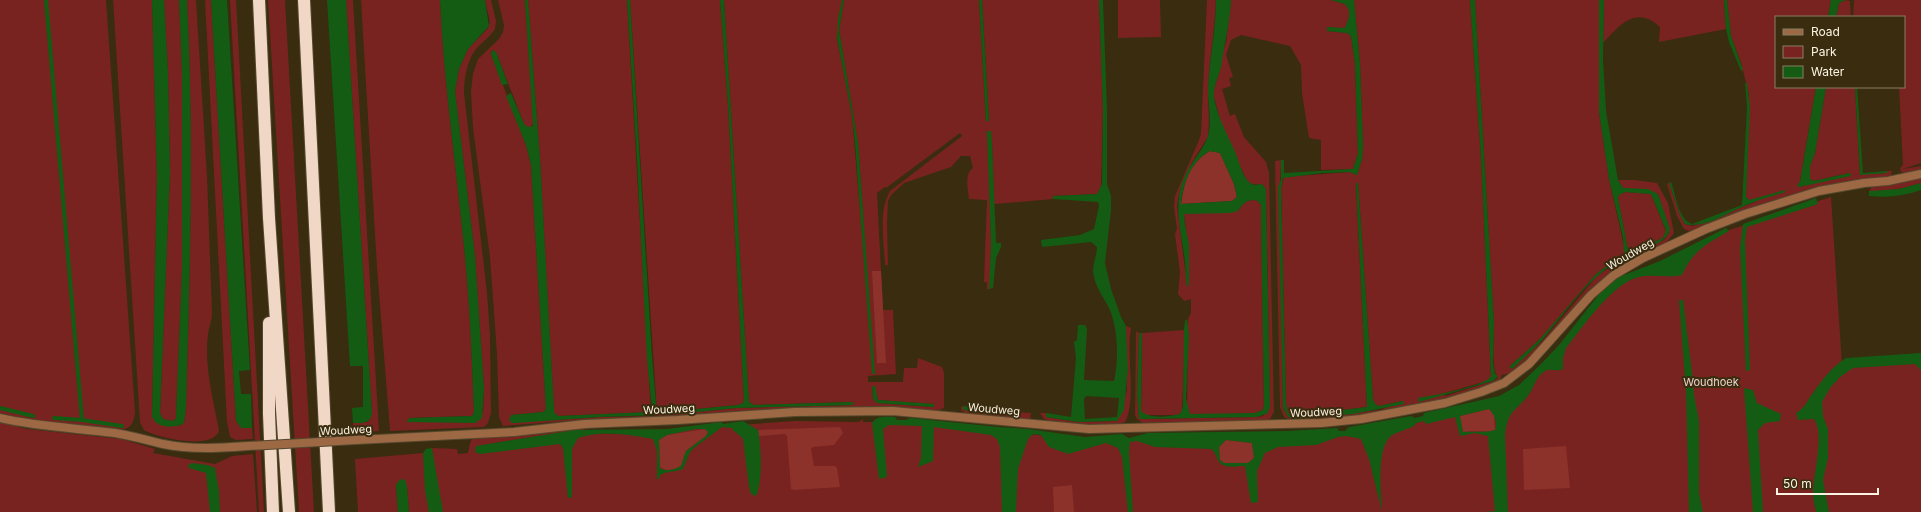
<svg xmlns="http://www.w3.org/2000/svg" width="1921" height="512" viewBox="0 0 1921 512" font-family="Inter,sans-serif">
	<rect width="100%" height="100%" fill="#392c0f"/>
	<g fill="#78231f" fill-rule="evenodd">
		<path d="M0,0h106l29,412c-1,8 -2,14 -10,17l-41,-2 -60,-8 -24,-6z"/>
		<path d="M113,0h39l5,176 -5,240c9,5 22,15 32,7l2,-15c4,-136 8,-272 1,-408h9l11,176 5,137c0,7 -3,14 -4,21 -4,32 5,65 11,96 -4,21 -62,8 -75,0l-4,-8z"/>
		<polygon points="164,0 179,0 182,73 182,270 176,417 176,419 172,421 163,419 160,413 170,173 168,72"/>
		<polygon points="205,0 211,0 236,421 241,428 252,428 253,439 236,440 230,437 227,422"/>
		<polygon points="230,0 236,0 264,512 259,512"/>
		<polygon points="268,0 285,0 314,512 299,512"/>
		<polygon points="346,0 353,0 379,431 354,433 353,423 368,422 372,413"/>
		<path d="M361,0h79c4,86 17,171 25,257 5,52 7,103 9,155l-2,4 -63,2 66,5 8,-11 1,-23 -9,-133 -20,-165 4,-22 9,-20 20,-21 2,-6 -5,-22h6l5,21 -1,8c-5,8 -12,12 -18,19 -10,11 -13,31 -13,45l23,200 3,42 1,78 -3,10 -4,4 -94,4 -13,-164z"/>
		<path d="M498,0h27l9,123 -3,4h-5l-2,-3 -28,-72 -4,-2 -1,4 35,91 5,20 15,244 -3,3 -32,3 13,7 76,-5 54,-1 3,-3 -27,-413h90l8,104 16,296 -1,3 -5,2 -61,6 1,3 58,-6 117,-3v-3l-99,3 -5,-3 -25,-402h118l-5,38 15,78 22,258 -16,-231 -19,-113 5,-30h135l7,121 3,-1 -7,-120h117l4,110 -2,79 -4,5 -44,2v3l-59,5 -2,-61 -4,-12 3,113 -1,45h-3v-7h-3l3,-82 -18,-1c-1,-9 -5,-25 4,-31l-3,-12h-9l-10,11 -47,16 -13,12 -3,6 -1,21 1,43h-3c-1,-23 -7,-53 5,-74l72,-55 -2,-3 -74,55 -1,-1 -8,6 6,117h10l3,64 -28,2v6h35l1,-14h13l1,-10 24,9 2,6v35l-11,4c-23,-2 -59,-9 -80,-3l-176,9 -4,-2 -14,3 -77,1 -79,6 -4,-9 -2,-63 -7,-97 -17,-129 -2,-37 2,-17 5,-15 21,-20 4,-7 1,-7zM872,386l6,14 55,4v3l-56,-4 -4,-4z"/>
		<polygon points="528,0 627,0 651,412 559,416 554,413 540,159"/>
		<polygon points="1118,0 1160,0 1161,37 1118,38"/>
		<path d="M1207,0h9c-1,30 -7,60 -8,90 0,15 2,31 0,47 -14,22 -29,43 -31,70l9,69 3,-22 -5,-40 54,-3c5,-8 11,-13 20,-10l3,4 3,200 -1,5 -8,3 -61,2 -4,-1 -3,-8 1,-87 3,-6v-14l-7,2 -6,-7 2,-22 -5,-38 2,-5 -3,-22 1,-11 24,-56 2,-6z"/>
		<path d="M1231,0h100l14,4 4,6v7l-4,12 -18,-1v3l20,2 4,3 4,27 3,91 -5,15 -32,1v-30l-12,-2 -7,-45 -1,-28 -11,-19 -49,-11 -10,5 -5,15 7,22 -4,1 2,8 -9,3 8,27 5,-2 9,23 22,25 3,11 5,239 -4,7 -6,2 -121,2 -6,-4 -2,-4 1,-84 3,2 -2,61 2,25 118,-2 6,-1 7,-10 -4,-217 -4,-5c-8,1 -11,1 -16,-5l-24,-52 -8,-30v-8l7,-22v-11l5,-13z"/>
		<path d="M1354,0h116l11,157 10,220 -4,4 -42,12v3l48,-15 5,-3c-7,-8 -4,-42 -4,-54l-19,-324h124v112l10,67 15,67v7l-28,21 -56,65 -30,27 2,3 30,-28 55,-65 32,-22 35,-14 5,-7 -11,-39 -35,-6 -5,-8h17l22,3 11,20 6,30 -7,9 -45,25 -96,96 -15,10 -9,2 -2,5 -7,5 -71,20c-6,-2 -15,0 -20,4 -22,4 -101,19 -118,8l-4,-10 -5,-246 6,-1 -1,25 3,223 5,9 6,2 86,-9 23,-9 -24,5 -3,-1 -3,-5 -15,-217 -2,1 11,223 -74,9 -5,-2 -2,-11 -5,-215 3,-11 66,-5 7,3 5,-16 1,-13 -3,-82z"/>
		<path d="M1604,0h120l2,29 -67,13 1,-15c-23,-22 -40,-3 -57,16z"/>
		<polygon points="1727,0 1831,0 1828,17 1776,17 1776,87 1816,87 1799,187 1849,173 1814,181 1810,179 1810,166 1815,153 1826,87 1855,87 1860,174 1887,173 1887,171 1892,171 1891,175 1889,177 1876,179 1696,230 1689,231 1684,229 1677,216 1667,184 1669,183 1680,215 1685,224 1693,226 1755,202 1755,199 1749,200 1746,197 1749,94 1741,63 1731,36"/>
		<polygon points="1845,0 1850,1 1851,17 1836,17 1839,3"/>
		<polygon points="1854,0 1921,0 1921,163 1903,169 1921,166 1921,171 1907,174 1901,172 1900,168 1903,165 1899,87 1904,87 1904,17 1853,17"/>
		<path d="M1921,176v7c-17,6 -34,8 -52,8l4,-6z"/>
		<polygon points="1625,192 1651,194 1666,231 1663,238 1632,251 1628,251 1618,198 1619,195"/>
		<polygon points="1831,197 1842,365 1921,360 1921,512 409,512 407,486 396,485 398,512 358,512 355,459 423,453 424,460 433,458 432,448 457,449 458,454 468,453 470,443 472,439 590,426 589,429 493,443 583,436 591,433 613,434 795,421 859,422 863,419 863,422 926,422 1089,441 1296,436 1378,429 1508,399 1528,383 1613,285 1714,235"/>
		<path d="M1126,326l5,2c-5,26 6,73 -6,94 -15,8 -66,4 -81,-3l-4,-6h6v4l32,5 39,-1 10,-31z"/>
		<polygon points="1184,330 1185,344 1182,411 1180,414 1175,415 1145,415 1141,411 1142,333"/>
		<polygon points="963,406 963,410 1016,416 1016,412 1031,413 1030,420 966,414 961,410 961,407"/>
		<polygon points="0,421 18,425 18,427 27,429 121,439 155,449 153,453 215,464 232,456 253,454 257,512 0,512"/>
	</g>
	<g fill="#8d312b">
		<path d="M1210,151l10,2 14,31 3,13 -5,4 -51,3c3,-22 8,-41 29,-53z"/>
		<polygon points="872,271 881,271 886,363 877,363"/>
		<path d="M1489,409l5,5 1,16c-10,3 -21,0 -32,2l-3,-16z"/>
		<polygon points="840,427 843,433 834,445 813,447 811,449 814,466 835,466 837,468 840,487 794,490 791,489 787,436 785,434 759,436 758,430"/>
		<path d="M705,429l3,3 -2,4 -20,15 -5,15c-7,4 -15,6 -21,1l-1,-27 8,-5z"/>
		<polygon points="1226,440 1252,443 1254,458 1248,463 1224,463 1220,460 1219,447"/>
		<polygon points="1566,446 1570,488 1524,490 1523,449"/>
		<polygon points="1072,485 1074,512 1054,512 1053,487"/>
	</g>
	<g fill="#145c13" fill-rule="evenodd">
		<path d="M152,0h12l4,72 2,101 -10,240 3,6 9,2 4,-2v-3l6,-146v-197l-3,-73h8c7,136 3,272 -1,408l-2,15c-8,6 -30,5 -32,-7l5,-240z"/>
		<polygon points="211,0 227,0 250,370 239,371 241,394 251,394 252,428 241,428 236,421"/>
		<path d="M327,0h19l26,414c-2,10 -10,9 -19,9l-1,-15 11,-1v-41h-13z"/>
		<path d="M440,0h45l4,26 -21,23 -9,20 -4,22 20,165 9,133 -2,29 -7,5 -68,-1 1,-3 3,-1 61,-2 2,-4c-2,-52 -4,-103 -9,-155 -8,-86 -21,-171 -25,-257z"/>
		<polygon points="525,0 528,0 540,159 554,410 555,414 559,416 651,412 652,409 647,360 637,161 627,0 630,0 652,357 657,415 600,417 516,423 512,423 509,420 511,415 543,412 546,409 531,165 526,145 506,96 511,93 524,124 528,127 533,126"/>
		<polygon points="720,0 724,0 749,402 754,405 853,402 853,405 736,408 677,414 677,411 738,405 743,403 744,400 728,104"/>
		<polygon points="842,0 844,0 839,30 858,143 875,374 872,374 871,359 855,143 852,116 837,38 838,19"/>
		<polygon points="979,0 982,0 989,121 986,121"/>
		<path d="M1099,0h4l4,109v75l4,12v14l-6,53 6,26 10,28 5,9 2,43 -4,41 -7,11 -39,1 -32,-5v-4l25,4 5,-59 -2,-16 3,-2 1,-15h7l2,4 -3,51 30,1c5,-21 4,-54 -5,-73 -6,-12 -15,-23 -16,-37 0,-8 4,-16 4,-24l-6,-5 -49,5 -1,-7 39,-5 14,-6 5,-23 -1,-4 -45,-3v-3l44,-2 5,-10 1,-74zM1086,396l33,2 -2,19 -32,2 -1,-20z"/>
		<path d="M1216,0h15c-1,23 -7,45 -10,67 -2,9 -8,19 -7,30 3,20 14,38 22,57 4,10 7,27 18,31l8,-1 4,5 4,217 -2,7 -11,4 -118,2 -2,-25 2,-61h3l-1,78c8,8 27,6 39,3l3,-7 1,-77 1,-9 2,-2 2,17 -3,63 4,15 65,-1 8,-3 1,-5 -3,-187v-13l-3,-4c-9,-3 -15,2 -20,10l-8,2 -46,1 1,11 4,19v42h-2c-2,-8 -1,-16 -2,-24 -3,-28 -13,-57 -1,-84 6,-15 19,-27 24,-42 4,-14 0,-31 0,-46 1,-30 8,-59 8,-90zM1210,151l10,2 14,31 3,13 -5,4 -51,3c2,-21 10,-43 29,-53z"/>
		<polygon points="1331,0 1354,0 1360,64 1363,146 1362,159 1357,175 1350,172 1322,173 1283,178 1281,188 1286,403 1288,413 1293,416 1367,407 1356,183 1358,183 1373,400 1376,405 1379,406 1403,401 1404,404 1353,414 1294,419 1288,417 1283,408 1278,187 1281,179 1281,160 1284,160 1284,173 1353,169 1358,154 1355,63 1351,36 1347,33 1327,31 1327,27 1345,28 1349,17 1349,10 1345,4"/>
		<path d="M1470,0h5l19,324 -1,39 2,11 3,2 -5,5 -74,21 -1,-4c13,-2 69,-12 73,-22l-10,-219z"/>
		<path d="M1599,0h5l-1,60 3,51 12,69 5,8 25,1 10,5 12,35c-4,17 -29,19 -43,26 -36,19 -59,54 -84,84 -10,11 -21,21 -31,30l-3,-2 31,-28 56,-65 28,-21 -1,-15 -14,-59 -10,-67zM1625,192l26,2 15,36 -3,8 -31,13 -4,-1 -10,-52 1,-3z"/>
		<polygon points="1724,0 1727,0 1731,36 1743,70 1741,71 1729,42 1726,29"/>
		<polygon points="1831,0 1845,0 1839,3 1836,17 1828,17"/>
		<polygon points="492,50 496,52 508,84 502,85 491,54"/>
		<path d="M1745,83h2l3,24 -4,90 3,3 36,-10v2c-12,4 -24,7 -36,12 -19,7 -43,25 -64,20l-5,-9 -11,-32 2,-1c5,13 7,37 21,42l50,-19 5,-98z"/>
		<polygon points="1816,87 1826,87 1815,153 1810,166 1810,179 1814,181 1850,173 1851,176 1799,187 1797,185 1800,182"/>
		<polygon points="1855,87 1857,87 1863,173 1887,171 1887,173 1860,175"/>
		<polygon points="987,131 991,131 992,143 996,243 1001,243 1001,247 996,258 993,288 989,289 991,244"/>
		<path d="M1921,183v7c-17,6 -34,8 -52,6v-5l30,-2z"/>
		<polygon points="1816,198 1818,204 1747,227 1745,241 1750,370 1746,371 1740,248 1743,224"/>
		<path d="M1726,228l3,3c-22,13 -36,19 -47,44 -12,3 -30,-1 -43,2 -26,5 -57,51 -73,71l-3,10v11c-6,3 -12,-1 -18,2 -10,6 -11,18 -18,26 -5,7 -13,12 -17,19 -3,5 -4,12 -5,18l3,78h-23l10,-1 -7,-75 -13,-3 -15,3 -5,-19 -29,7 -2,-3 -8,2 -2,3c-7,4 -16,5 -23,10 -15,12 -10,58 -9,76l-13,-53 -8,-20 -14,-3 -9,1 -22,8 -38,2 -13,6 -8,18 1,31 -7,1 -6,-37c-7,0 -21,3 -26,-4 -3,-5 -3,-9 -8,-13l-56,-2 -18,-6 -7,1 -1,10 4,60h-5l-6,-55 -4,-9 -12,-5 -38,11 -19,-7 -8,-12 -8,-1 -5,5 -10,30 -2,43h-14l-2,-65 -3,-8 -6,-4 -57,-8 -1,34 -15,6 3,-9 1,-32 -33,-1 -6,4 4,48 -8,2 -7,-56c5,-8 15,-6 23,-6l2,3h8l6,-2 87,9 30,2 57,8 37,-3 7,4 19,-5 139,-2 50,-3 2,3h6l4,-4 62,-11 4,2 8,-2 1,-3 75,-17 20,-11 21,-20 19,-20 41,-52 19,-16 41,-16zM1489,409c5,5 9,14 6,21 -10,3 -21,1 -32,2l-3,-16zM1226,440l26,3 2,15 -6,5h-24l-4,-3 -1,-13z"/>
		<polygon points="1679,300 1683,300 1693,381 1694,395 1699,421 1699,493 1703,512 1689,512 1686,391"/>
		<path d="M1921,353v17l-6,-6 -62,4 -13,9 -10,11 -8,14 1,14 5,13v29l-5,22 6,32h-13c-1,-6 -3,-13 -3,-19 0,-19 12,-58 1,-74l-16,1 -2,-7c7,-4 10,-9 14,-16 10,-14 21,-30 36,-39z"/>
		<polygon points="872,386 875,386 878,400 934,404 934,407 877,403 873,399"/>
		<polygon points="1744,388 1753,390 1757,403 1781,414 1780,421 1765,423 1758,430 1763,512 1753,512"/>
		<polygon points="963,406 1016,412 1016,416 963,410"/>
		<path d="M743,421l15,9c3,15 5,52 -2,66l-5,-2 -2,-7 -6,-48c-4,-6 -9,-6 -11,-11l-10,-1 -28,21 -4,4 -7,17c-8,3 -16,2 -23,6l-1,4h-2v-28l-4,-12c-25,-5 -52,-9 -75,-1l-6,11v48l-4,1 -5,-50 -3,-4 -80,10 -5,-2 1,-6 99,-16 92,-1 55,-7 1,2zM696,429h9l3,3 -2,4 -20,15 -5,15c-7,4 -15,6 -21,2l-1,-28 8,-5z"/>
		<polygon points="432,448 443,512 429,512 425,490 423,453 426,449"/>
		<polygon points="192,463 208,465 215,468 219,491 220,512 210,512 206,473 189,468 188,465"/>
		<polygon points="400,479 405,480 407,486 409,512 398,512 396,485"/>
	</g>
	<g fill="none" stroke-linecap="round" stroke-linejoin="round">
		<g stroke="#145c13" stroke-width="4">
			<polyline points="46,0 82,420"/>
			<polyline points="0,408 33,416"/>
			<polyline points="54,418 82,420 122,426"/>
		</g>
		<defs>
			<g id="minor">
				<path d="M0,418c38,9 76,10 115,15 17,3 32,7 48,11 28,6 57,4 85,2"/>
				<polyline points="356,440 514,432 585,424 678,420 795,412 893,411 1089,429 1321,423 1361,419 1445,403 1481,392 1504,383 1529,364 1591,295 1614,275 1643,258 1706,229 1745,214 1819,191 1864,183 1888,181 1921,174"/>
			</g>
			<g id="motorway">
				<polyline points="259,0 269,218 289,512"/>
				<polyline points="304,0 329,512"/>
				<polyline points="269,323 269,414 273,512"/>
			</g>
		</defs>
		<use href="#minor" stroke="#54482d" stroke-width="10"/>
		<use href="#motorway" stroke="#54482d" stroke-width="14"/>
		<use href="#minor" stroke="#9c6944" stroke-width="8"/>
		<use href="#motorway" stroke="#f1d7c5" stroke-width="12"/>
		<defs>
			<polyline id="minor-bridge" points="248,446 356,440"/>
		</defs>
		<use href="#minor-bridge" stroke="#54482d" stroke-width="10" stroke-linecap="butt"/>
		<use href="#minor-bridge" stroke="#9c6944" stroke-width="8"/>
	</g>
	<g text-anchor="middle" stroke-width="4" stroke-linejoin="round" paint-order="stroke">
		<g font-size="11" fill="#fcf4e3" stroke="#392c0f">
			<text transform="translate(1630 254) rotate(-30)" y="4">Woudweg</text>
			<text transform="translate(669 409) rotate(-3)" y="4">Woudweg</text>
			<text transform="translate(994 409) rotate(5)" y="4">Woudweg</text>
			<text transform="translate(1316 412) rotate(-3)" y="4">Woudweg</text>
			<text transform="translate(346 430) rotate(-3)" y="4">Woudweg</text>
		</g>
		<g font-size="11" fill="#eed3cf" stroke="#392c0f">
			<text x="1711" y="386">Woudhoek</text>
		</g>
	</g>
	<rect x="1775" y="16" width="130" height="72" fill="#392c0f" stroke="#877c64"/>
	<rect x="1783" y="29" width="20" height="6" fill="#9c6944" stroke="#877c64"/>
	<text x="1811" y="36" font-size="12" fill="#fcf4e3">Road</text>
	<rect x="1783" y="46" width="20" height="12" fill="#78231f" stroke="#877c64"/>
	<text x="1811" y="56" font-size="12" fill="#fcf4e3">Park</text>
	<rect x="1783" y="66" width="20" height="12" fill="#145c13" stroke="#877c64"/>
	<text x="1811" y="76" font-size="12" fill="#fcf4e3">Water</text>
	<path d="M1777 488v6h101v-6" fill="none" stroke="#fcf4e3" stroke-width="2"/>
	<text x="1783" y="488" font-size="12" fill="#fcf4e3" stroke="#392c0f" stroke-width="3" paint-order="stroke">50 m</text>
</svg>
